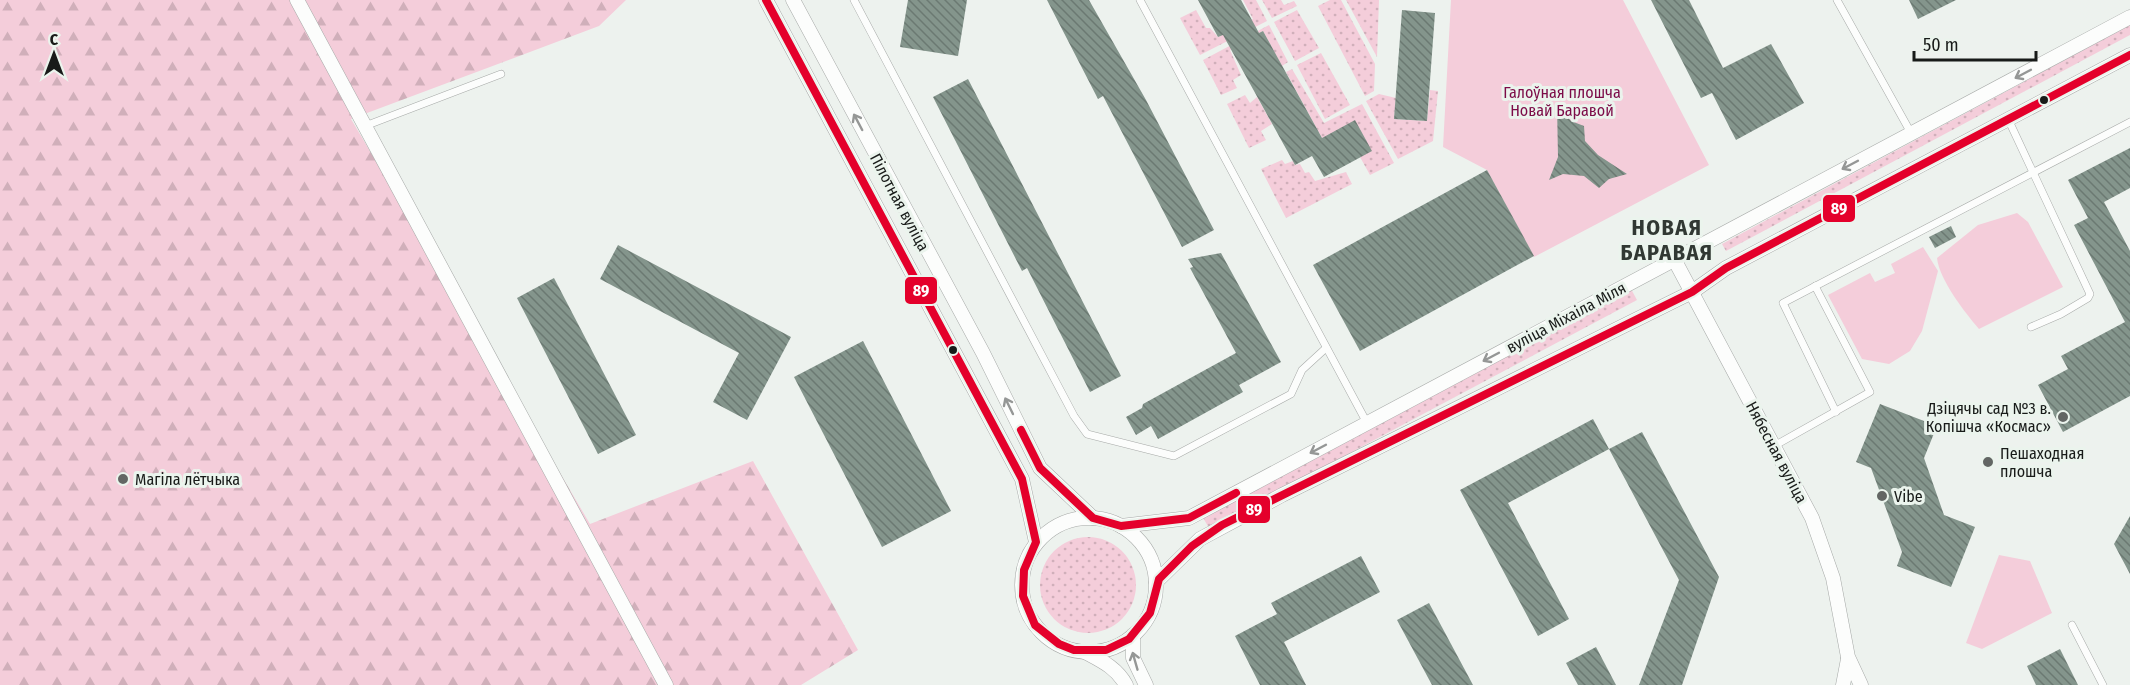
<svg xmlns="http://www.w3.org/2000/svg" width="2130" height="685" viewBox="0 0 2130 685" font-family="'Fira Sans Condensed',sans-serif">
	<defs>
		<pattern id="grass-dots" width="8" height="8" patternUnits="userSpaceOnUse" patternTransform="scale(1.5)"><rect width="8" height="8" fill="#f4cdda"/><path d="M2 2h.1M6 6h.1" fill="none" stroke="#d0afba" stroke-width="1.8" stroke-linecap="round"/></pattern>
		<pattern id="forest-firs" width="22" height="20" patternUnits="userSpaceOnUse" patternTransform="scale(1.5)"><rect width="22" height="20" fill="#f4cdda"/><path d="M5 1l3.5 6h-7zM16 11l3.5 6h-7z" fill="#d0afba"/></pattern>
		<pattern id="building-back-hatch" width="6" height="6" patternUnits="userSpaceOnUse" patternTransform="scale(1.5)"><rect width="6" height="6" fill="#84958c"/><path d="M-1 5l2 2M0 0l6 6M5-1l2 2" fill="none" stroke="#6b7972"/></pattern>
	</defs>
	<rect width="100%" height="100%" fill="#edf2ee"/>
	<g fill="url(#grass-dots)">
		<polygon points="1243,0 1256,0 1267,21 1200,55 1180,18 1196,10 1206,28 1210,28 1218,37 1253,19"/>
		<polygon points="1262,0 1281,0 1284,5 1294,1 1297,6 1272,18"/>
		<polygon points="1330,0 1341,0 1375,64 1374,91 1365,96 1318,6"/>
		<polygon points="1346,0 1379,0 1377,57"/>
		<polygon points="1297,10 1319,48 1295,61 1274,22"/>
		<polygon points="1269,25 1288,62 1282,66 1263,31 1230,50 1241,75 1233,80 1237,88 1221,95 1203,60"/>
		<polygon points="2130,25 2130,35 1726,251 1722,244"/>
		<polygon points="1321,53 1350,105 1325,119 1297,65"/>
		<polygon points="1292,69 1324,123 1362,104 1394,163 1370,175 1360,157 1322,138 1286,72"/>
		<polygon points="1430,90 1438,91 1433,141 1398,159 1366,101 1379,94 1396,98 1394,119 1427,121"/>
		<polygon points="1245,95 1250,103 1257,97 1272,124 1261,131 1266,140 1249,148 1227,104"/>
		<polygon points="1282,160 1285,164 1293,161 1295,165 1300,164 1305,173 1309,172 1315,181 1346,172 1352,184 1286,218 1261,169"/>
		<polygon points="1631,289 1637,300 1209,528 1202,516"/>
		<circle cx="1088" cy="585" r="48"/>
	</g>
	<polygon fill="url(#forest-firs)" points="0,0 626,0 599,26 351,119 590,524 753,461 858,650 801,685 0,685"/>
	<g fill="#f4cdda">
		<polygon points="1451,0 1623,0 1709,165 1534,257 1487,170 1443,147"/>
		<path d="M2017,213l11,9 35,65 -84,42c-14,-16 -40,-50 -42,-71l41,-33z"/>
		<polygon points="1923,247 1938,271 1922,331 1910,351 1889,364 1862,359 1828,295 1870,273 1875,282 1895,273 1891,264"/>
		<polygon points="1999,555 2030,561 2052,613 1982,649 1966,643"/>
	</g>
	<g fill="url(#building-back-hatch)">
		<polygon points="908,0 967,0 958,56 900,47"/>
		<polygon points="1047,0 1089,0 1146,100 1214,230 1182,247 1103,96 1098,99"/>
		<polygon points="1198,0 1241,0 1259,33 1263,31 1322,138 1355,120 1372,151 1324,177 1312,156 1295,165 1223,35 1218,37"/>
		<polygon points="1651,0 1689,0 1723,68 1771,44 1804,103 1736,140 1712,93 1701,98"/>
		<polygon points="1909,0 1956,0 1918,19"/>
		<polygon points="1402,10 1435,13 1427,121 1394,119"/>
		<polygon points="968,79 1121,376 1090,392 1027,268 1022,271 933,97"/>
		<polygon points="1557,105 1571,121 1584,126 1585,141 1598,155 1627,174 1609,179 1599,188 1584,176 1563,174 1549,180 1558,157"/>
		<polygon points="2130,148 2130,188 2104,202 2130,251 2130,396 2063,432 2038,385 2068,369 2061,356 2125,322 2074,225 2088,218 2068,180"/>
		<polygon points="1487,170 1534,256 1360,351 1313,265"/>
		<polygon points="1951,226 1956,237 1935,248 1929,237"/>
		<polygon points="618,245 791,337 747,420 713,402 739,353 600,279"/>
		<polygon points="1221,253 1281,362 1239,385 1243,392 1158,439 1151,426 1136,435 1126,417 1142,408 1143,404 1236,353 1190,268 1193,267 1188,259"/>
		<polygon points="554,278 636,435 598,454 517,298"/>
		<polygon points="863,341 951,511 882,547 794,377"/>
		<polygon points="1880,404 1937,426 1924,458 1944,515 1975,527 1951,587 1897,566 1902,552 1871,468 1856,462"/>
		<polygon points="1593,419 1609,449 1508,503 1569,619 1538,636 1460,490"/>
		<polygon points="1642,432 1719,577 1682,685 1639,685 1679,580 1609,449"/>
		<polygon points="2130,516 2130,574 2114,544"/>
		<polygon points="1361,556 1380,592 1284,642 1306,685 1260,685 1235,636 1277,614 1271,603"/>
		<polygon points="1429,603 1473,685 1432,685 1397,620"/>
		<polygon points="1596,647 1616,685 1578,685 1566,663"/>
		<polygon points="2060,649 2078,685 2036,685 2027,666"/>
	</g>
	<g fill="none" stroke-linecap="round" stroke-linejoin="round">
		<defs>
			<g id="lane">
				<polyline points="854,0 1074,416 1087,434 1174,456 1291,394 1302,370 1326,348"/>
				<polyline points="1140,0 1367,423"/>
				<polyline points="1837,0 1911,133"/>
				<polyline points="2009,121 2090,294 2088,298 2061,314 2031,327"/>
				<polyline points="365,126 501,74"/>
				<polyline points="1836,412 1783,303 2130,122"/>
				<polyline points="1774,446 1870,392 1815,286"/>
				<polyline points="2072,625 2103,685"/>
			</g>
			<g id="street">
				<polyline points="297,0 666,685"/>
				<polyline points="766,0 1022,479 1036,542"/>
				<polyline points="793,0 983,353 1040,468 1093,518"/>
				<polyline points="1674,259 1812,518 1833,578 1848,657 1861,685"/>
				<circle cx="1089" cy="585" r="67"/>
				<polyline points="1121,526 1189,518 2130,17"/>
				<polyline points="1156,582 1200,539 1282,495 1692,292 1726,268 2130,55"/>
				<polyline points="1133,635 1133,658 1146,685"/>
				<path d="M1085,652c17,9 32,16 41,33"/>
				<polyline points="1843,685 1848,659"/>
			</g>
		</defs>
		<use href="#lane" stroke="#a7aaa8" stroke-width="8"/>
		<use href="#street" stroke="#a7aaa8" stroke-width="15"/>
		<use href="#lane" stroke="#fcfdfc" stroke-width="7"/>
		<use href="#street" stroke="#fcfdfc" stroke-width="14"/>
		<defs>
			<g id="bus-1">
				<polyline points="766,0 1022,479 1036,542 1024,570 1023,596 1035,625 1059,644 1074,650 1106,650 1129,639 1150,613 1159,579 1192,546 1222,525 1692,292 1726,268 2130,55"/>
				<polyline points="1021,430 1040,468 1093,518 1121,526 1189,518 1236,493"/>
			</g>
		</defs>
		<use href="#bus-1" stroke="#ebf4ed" stroke-width="12"/>
		<use href="#bus-1" stroke="#e4002b" stroke-width="8"/>
	</g>
	<defs><path id="oneway-shaft" d="M-6 0H5M1.5-3L5.5 0L1.5 3" fill="none" stroke-width="1.6" stroke-linecap="round" stroke-linejoin="round" transform="scale(1.5)"/></defs>
	<g stroke="#959796">
		<use href="#oneway-shaft" transform="translate(2023 74) rotate(152)"/>
		<use href="#oneway-shaft" transform="translate(858 122) rotate(-118)"/>
		<use href="#oneway-shaft" transform="translate(1850 165) rotate(152)"/>
		<use href="#oneway-shaft" transform="translate(1491 357) rotate(152)"/>
		<use href="#oneway-shaft" transform="translate(1009 406) rotate(-116)"/>
		<use href="#oneway-shaft" transform="translate(1318 449) rotate(152)"/>
		<use href="#oneway-shaft" transform="translate(1135 661) rotate(-106)"/>
	</g>
	<g fill="#181b19" stroke="#ebf4ed" stroke-width="2">
		<circle cx="2044" cy="100" r="5"/>
		<circle cx="953" cy="350" r="5"/>
	</g>
	<g fill="#636664" stroke="#ebf4ed" stroke-width="2">
		<circle cx="2063" cy="417" r="6"/>
		<circle cx="1988" cy="462" r="6"/>
		<circle cx="123" cy="479" r="6"/>
		<circle cx="1882" cy="496" r="6"/>
	</g>
	<g text-anchor="middle" stroke-width="6" stroke-linejoin="round" paint-order="stroke">
		<g font-size="16" fill="#7c0b48" stroke="#ebf4ed">
			<text x="1562" y="98">Галоўная плошча<tspan x="1562" dy="18">Новай Баравой</tspan></text>
		</g>
		<g font-size="16" fill="#181b19" stroke="#ebf4ed">
			<text transform="translate(900 202) rotate(62)" y="6">Пілотная вуліца</text>
			<text transform="translate(1566 317) rotate(-28)" y="6">вуліца Міхаіла Міля</text>
			<text transform="translate(1777 452) rotate(62)" y="6">Нябесная вуліца</text>
		</g>
		<g font-size="16" fill="#181b19" stroke="#ebf4ed" text-anchor="start">
			<text x="2051" y="414" text-anchor="end">Дзіцячы сад №3 в.<tspan x="2051" dy="18">Копішча «Космас»</tspan></text>
			<text x="2000" y="459">Пешаходная<tspan x="2000" dy="18">плошча</tspan></text>
			<text x="135" y="485">Магіла лётчыка</text>
			<text x="1894" y="502">Vibe</text>
		</g>
		<g font-size="22" font-weight="bold" letter-spacing="1.5" fill="#313833" stroke="#ebf4ed">
			<text x="1667" y="235">НОВАЯ<tspan x="1667" dy="25">БАРАВАЯ</tspan></text>
		</g>
	</g>
	<g stroke="#ebf4ed" stroke-width="2">
		<rect x="1822" y="194" width="34" height="29" rx="6" fill="#e4002b"/>
		<rect x="904" y="276" width="34" height="29" rx="6" fill="#e4002b"/>
		<rect x="1237" y="495" width="34" height="29" rx="6" fill="#e4002b"/>
	</g>
	<g font-size="16" text-anchor="middle" font-weight="bold" fill="#fff">
		<text x="1839" y="214">89</text>
		<text x="921" y="296">89</text>
		<text x="1254" y="515">89</text>
	</g>
	<g transform="translate(54 54)" stroke="#ebf4ed" stroke-width="4.5" paint-order="stroke">
	<path d="M0-4.5L10 22L0 15L-10 22Z" fill="#181b19"/>
	<text y="-9" font-size="16" font-weight="bold" text-anchor="middle" fill="#181b19">С</text>
	</g>
	<path d="M1914 51v9h122v-9" fill="none" stroke="#181b19" stroke-width="3"/>
	<text x="1923" y="51" font-size="18" fill="#181b19" stroke="#ebf4ed" stroke-width="4.5" paint-order="stroke">50 m</text>
</svg>
